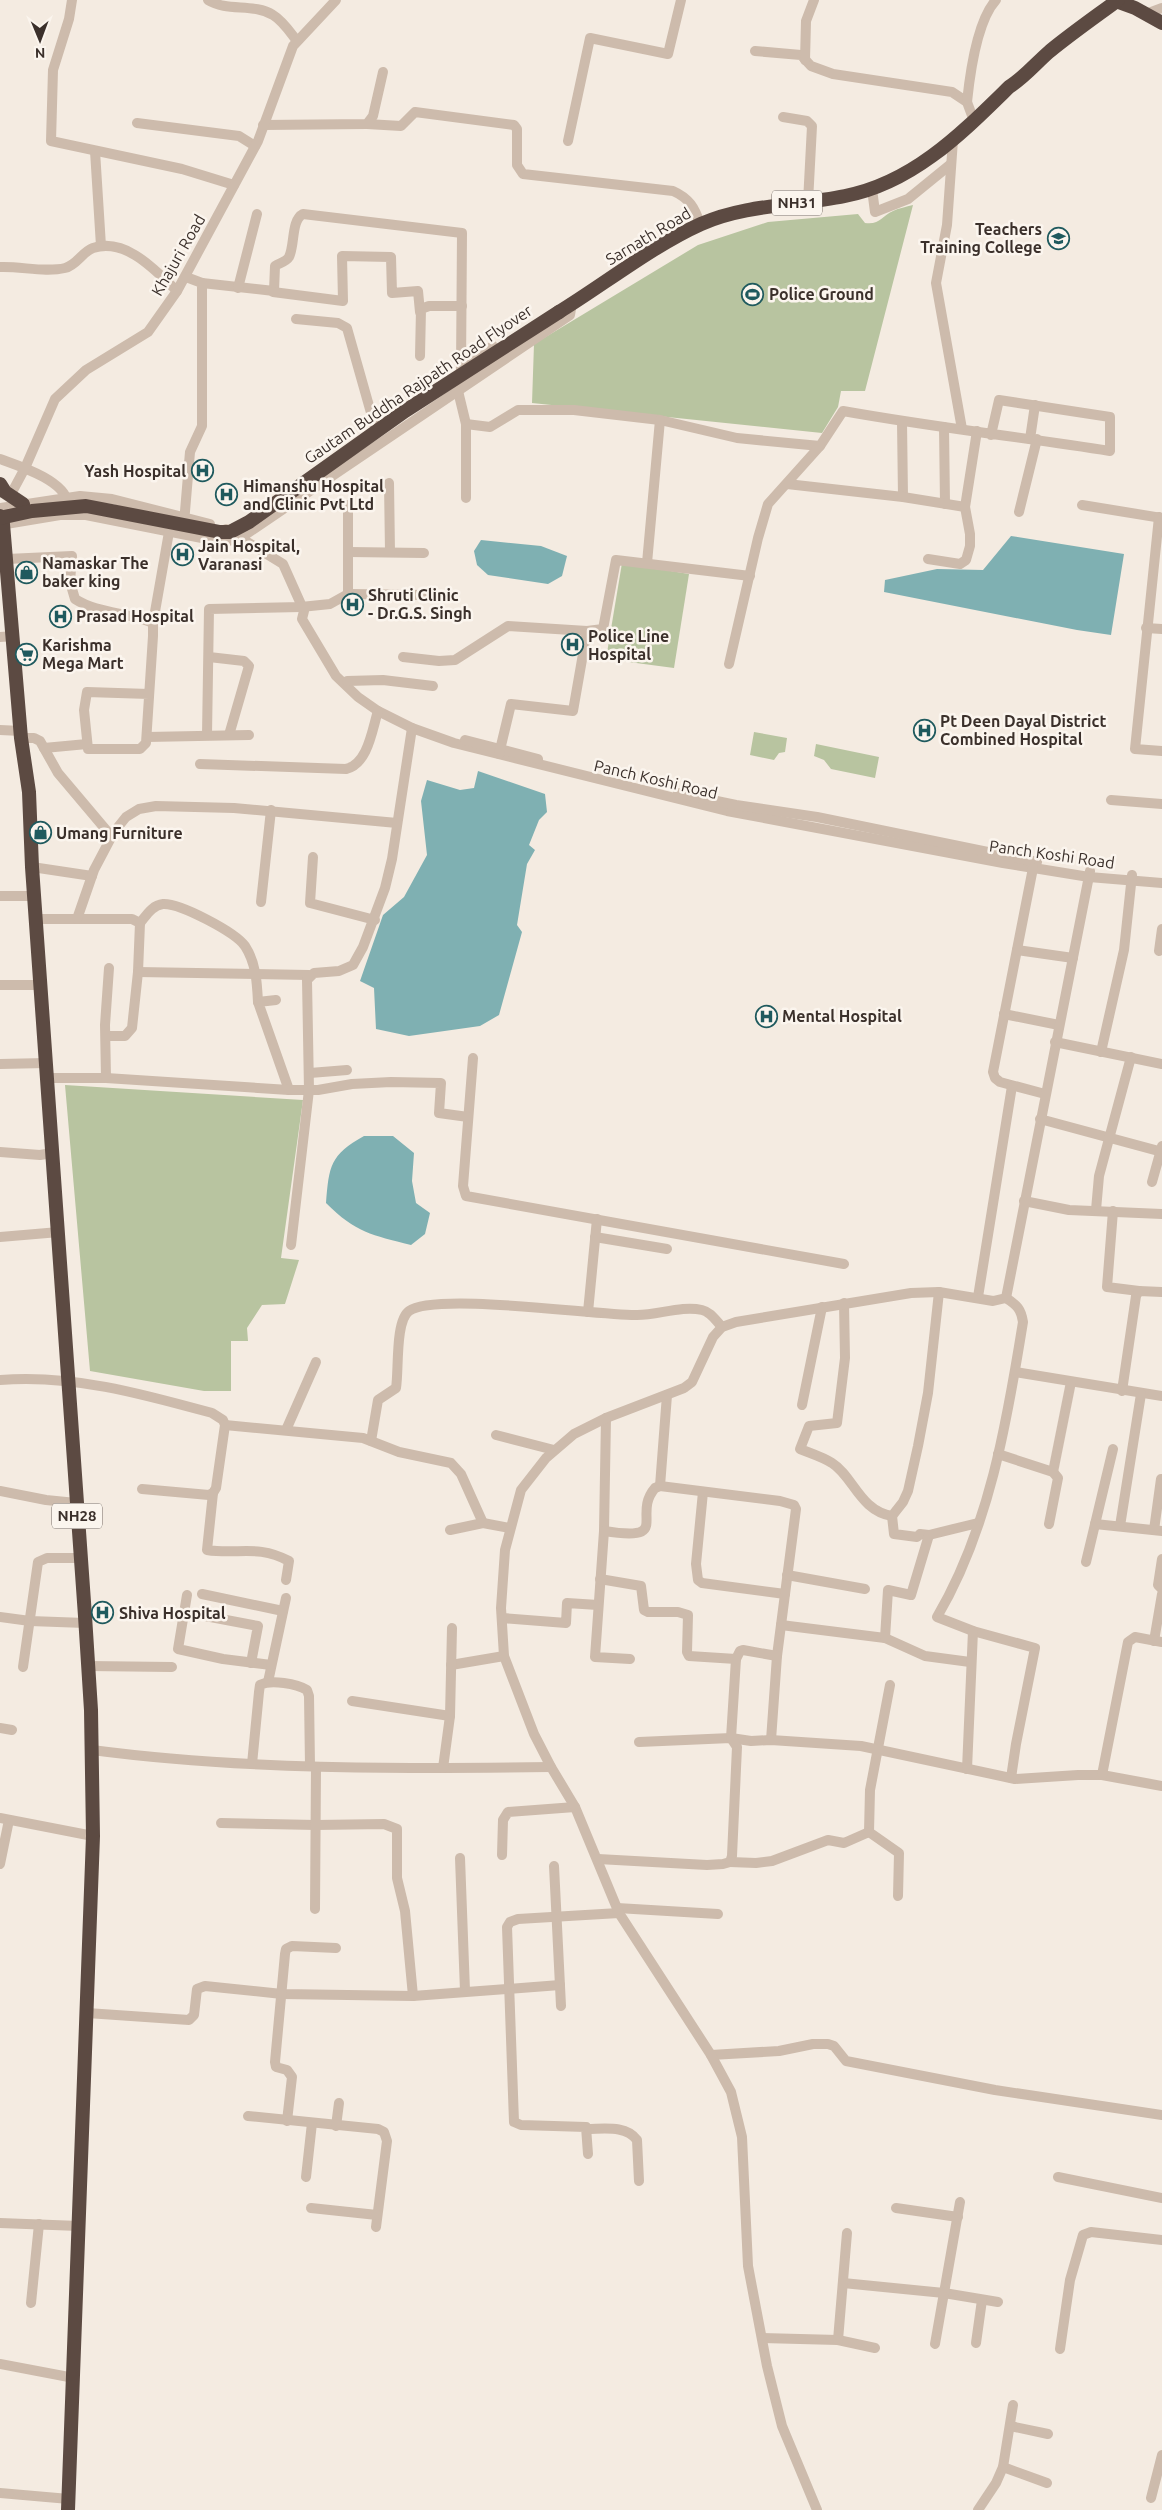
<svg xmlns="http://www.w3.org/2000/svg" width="1162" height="2510" viewBox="0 0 1162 2510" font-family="Ubuntu,sans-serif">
	<rect width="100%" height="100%" fill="#f4ebe1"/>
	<g fill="#b8c4a0">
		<path d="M913,205l-48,186h-24l-3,16 -16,26 -290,-30 2,-59 164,-99 70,-23 90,-8 7,9c15,2 17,-7 28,-12 6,-3 13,-4 20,-6z"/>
		<polygon points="622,563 689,574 674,668 606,659"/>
		<polygon points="754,732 787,738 785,752 779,753 774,760 750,755"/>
		<polygon points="816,744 879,757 875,778 831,769 824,760 814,756"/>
		<polygon points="65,1085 303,1100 281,1258 299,1260 285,1304 262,1305 247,1328 248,1341 231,1341 231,1391 204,1391 90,1371"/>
	</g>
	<g fill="#7fb0b2">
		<polygon points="1011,536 1124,554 1111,635 1077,630 884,592 885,580 937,569 983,570"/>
		<polygon points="481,540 541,546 567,556 562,576 548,584 488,575 477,565 474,551"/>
		<polygon points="478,771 545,794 547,812 539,820 529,845 535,850 527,864 517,925 522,932 499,1015 480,1026 409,1036 376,1029 374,988 360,981 383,915 404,897 427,855 421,801 427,780 460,790 474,788"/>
		<path d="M364,1136h29l21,17 -2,28 4,22 14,10 -5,21 -14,11c-39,-10 -55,-12 -85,-42 3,-37 4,-48 38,-67z"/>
	</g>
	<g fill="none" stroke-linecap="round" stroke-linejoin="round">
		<g stroke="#cdbbac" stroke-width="10">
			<polyline points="72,0 69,19 53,70 51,141 182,169 234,185"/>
			<path d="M208,0c19,12 46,3 65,15 10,6 17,17 24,26"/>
			<polyline points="1146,14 1162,8"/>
			<polyline points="755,51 801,55 811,66 833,74 952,92 967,102 974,121"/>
			<polyline points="805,60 806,21 814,0"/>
			<path d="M967,102c3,-29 10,-81 29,-102"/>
			<polyline points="783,117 807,121 812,126 808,202"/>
			<polyline points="137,123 239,136 255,146"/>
			<path d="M367,124l34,2 14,-14 99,13 3,4v36l6,9 150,17c16,7 22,17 27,33"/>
			<polyline points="263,125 367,124 373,116 383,72"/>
			<polyline points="953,140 947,225 936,283 962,429"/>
			<polyline points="568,141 590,38 668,54 681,0"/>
			<polyline points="95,151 101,246"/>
			<polyline points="872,189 875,212 908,199 951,164"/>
			<path d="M0,267c21,-1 45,6 65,1 12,-3 17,-16 28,-20 33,-11 63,23 84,43"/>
			<path d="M202,283l72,8 1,-25c4,-3 11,-4 14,-9 6,-12 2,-37 14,-43l159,19 -1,138"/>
			<polyline points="238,288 257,214"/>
			<polyline points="273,292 343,301 342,256 391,257 392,293 418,291 420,312"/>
			<polyline points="296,319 338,323 347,328 375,427"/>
			<polyline points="420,356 421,309 429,306 462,306"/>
			<polyline points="463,366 493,346"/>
			<polyline points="459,385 458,391 466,424 466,498"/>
			<polyline points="902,422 903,497"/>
			<path d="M466,424l24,3 28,-17h56l86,10 77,18 83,8 23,-35c89,16 178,26 267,40v-34l-111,-17 -8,35"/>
			<polyline points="944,427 945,504"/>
			<polyline points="1030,439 1035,405"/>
			<path d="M0,459c19,7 64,21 68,44"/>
			<polyline points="389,483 390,552"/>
			<polyline points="787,484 903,497 965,507"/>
			<polyline points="10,496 25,468 55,399 86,370 148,332 177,291 258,141 293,46 336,0"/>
			<polyline points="1082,505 1162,518"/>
			<polyline points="0,508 80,496 112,499 210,524"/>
			<polyline points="1019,512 1037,439"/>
			<polyline points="1159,517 1135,749 1162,751"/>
			<polyline points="184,523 190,452 202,426 202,283 186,277"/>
			<polyline points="0,525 60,515 86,515 222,542 239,539 570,315 572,303 570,303"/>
			<polyline points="226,529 283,564 304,611 302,619 336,676 358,697 378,711 412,728 454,743 727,811 1003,863 1089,877 1162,883"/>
			<polyline points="350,552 424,553"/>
			<path d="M7,559l65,-3 -2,26 5,17c23,15 53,13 78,24v13l-7,107 -6,6h-52l-4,-39 3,-18 62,2"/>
			<polyline points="928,559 960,564 966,560 970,546 970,534 965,507 977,431"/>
			<polyline points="647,563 660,420"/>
			<polyline points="348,594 427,595"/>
			<polyline points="153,623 169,532"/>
			<polyline points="1146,628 1162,629"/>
			<polyline points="0,637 14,636"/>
			<polyline points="209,657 244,661 249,666 229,735"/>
			<polyline points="403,657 439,661 455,660 508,626 587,631"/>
			<polyline points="729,664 758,538 768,504 820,446"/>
			<polyline points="347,681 383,680 433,686"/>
			<polyline points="0,730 21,731"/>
			<polyline points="207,735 209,609 301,607 330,604 348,594 348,505"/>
			<polyline points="147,737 249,735"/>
			<polyline points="21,738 34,738 40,741 58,773 112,837"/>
			<polyline points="465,740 538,759"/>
			<polyline points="44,748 87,744"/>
			<polyline points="499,754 511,704 573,711 587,631 603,629 616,560 750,576"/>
			<path d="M200,764l146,5c22,-5 26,-39 32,-58"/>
			<polyline points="678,793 736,805 817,817 1037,862"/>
			<polyline points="1111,800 1162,804"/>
			<polyline points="313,857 310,903 375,920"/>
			<polyline points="32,867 92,876"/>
			<polyline points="1033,868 993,1072 995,1078 1000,1082 1045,1094"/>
			<polyline points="0,896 35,896"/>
			<polyline points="261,902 271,810"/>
			<polyline points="36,919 132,919 140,923 138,972 132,1028 125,1036 107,1036"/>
			<polyline points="77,919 94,870 114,832 126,817 139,809 156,806 234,808 397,823"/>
			<path d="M140,923c6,-7 12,-18 23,-19 17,-1 72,28 82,42 11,17 12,36 13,56"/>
			<polyline points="1017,950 1073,958"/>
			<polyline points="1159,951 1162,929"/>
			<polyline points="138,972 309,975"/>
			<polyline points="0,985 41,985"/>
			<polyline points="276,1000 258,1002 289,1090"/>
			<polyline points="1004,1014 1059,1025"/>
			<polyline points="1055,1042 1162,1064"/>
			<polyline points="1101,1052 1124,950 1132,875"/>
			<polyline points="473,1058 463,1186 466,1196 844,1264"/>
			<polyline points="0,1064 46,1063"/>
			<polyline points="310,1073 347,1070"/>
			<polyline points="46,1078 106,1078 289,1090 318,1090 352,1084 391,1082 441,1083 439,1113 468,1117"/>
			<polyline points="106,1078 105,1025 109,968"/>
			<polyline points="1040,1119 1162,1152"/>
			<polyline points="0,1152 40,1155 52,1153"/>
			<polyline points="1152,1182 1162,1146"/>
			<polyline points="1024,1201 1069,1210 1162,1214"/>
			<polyline points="1096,1210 1099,1176 1131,1057"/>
			<polyline points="1113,1211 1107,1287 1139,1291"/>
			<polyline points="0,1237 59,1232"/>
			<polyline points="595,1237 667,1249"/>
			<polyline points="291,1245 309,1090 307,980 314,973 339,971 353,965 363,947 385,888 392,859 412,728"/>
			<polyline points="978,1297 1012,1086"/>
			<path d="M1006,1298c11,7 15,11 17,24 -16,100 -34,207 -86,295l36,14 62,17 -19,96 -5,34"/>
			<path d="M844,1303l1,55 -8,65 -28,3 -9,23c10,4 23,8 32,14 21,13 28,48 60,53l11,-14 5,-11 10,-45 10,-53 11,-101"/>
			<polyline points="588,1312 597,1219"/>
			<polyline points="1015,1372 1162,1396"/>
			<path d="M0,1380c72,-6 143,14 212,33l11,7 2,5 -9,63 -3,5 -4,2 -67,-6"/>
			<polyline points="1122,1391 1136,1296 1139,1291 1162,1292"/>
			<polyline points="802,1405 822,1307"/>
			<polyline points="606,1418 604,1531 595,1657 630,1659"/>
			<polyline points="225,1425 363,1438 399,1452 451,1463 461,1474 483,1523"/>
			<polyline points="286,1430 316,1362"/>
			<polyline points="496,1435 554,1450"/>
			<path d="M371,1441l7,-41 18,-12c3,-17 -1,-67 13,-77 26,-19 185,4 226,4 21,1 46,-10 67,-5 9,2 14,11 20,17"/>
			<polyline points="998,1454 1053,1472 1058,1478 1049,1524"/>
			<polyline points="1053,1472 1071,1382"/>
			<polyline points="660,1486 667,1395"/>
			<polyline points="0,1491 46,1500 76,1503"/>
			<polyline points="703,1492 696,1564 698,1580 702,1583 785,1594"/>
			<path d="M213,1493l-6,57c31,5 50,-6 82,11l-3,19"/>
			<polyline points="892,1516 894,1534 917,1537 920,1534 929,1535 978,1523"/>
			<polyline points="1095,1524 1162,1531"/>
			<polyline points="1120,1526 1141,1394"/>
			<polyline points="450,1530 483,1523 510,1528"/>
			<polyline points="1154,1530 1161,1479"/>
			<path d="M604,1531c69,11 27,-15 51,-43l5,-2 120,15 14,4 2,4 -19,147 -6,84"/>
			<polyline points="1162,1559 1158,1585 1162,1589"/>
			<polyline points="1086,1562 1113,1449"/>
			<polyline points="787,1575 865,1589"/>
			<polyline points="600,1579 641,1586 644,1610 648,1612 678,1612 688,1615 687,1652 689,1656 736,1659"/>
			<polyline points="202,1594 283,1611"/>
			<polyline points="187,1595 178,1649 223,1659 271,1665"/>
			<polyline points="184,1612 258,1626 251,1663"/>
			<polyline points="0,1617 30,1621 85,1623"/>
			<polyline points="502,1618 566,1623 567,1603 598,1605"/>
			<polyline points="781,1625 885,1638 925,1656 970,1662"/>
			<polyline points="885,1638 888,1590 911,1595 929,1535"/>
			<polyline points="1154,1641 1162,1594"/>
			<polyline points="451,1665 504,1656"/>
			<polyline points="88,1666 172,1667"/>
			<polyline points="23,1667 38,1562 47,1558 81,1558"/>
			<polyline points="268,1682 286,1598"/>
			<polyline points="890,1685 870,1790 869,1832 899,1853 898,1896"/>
			<polyline points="352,1701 450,1716"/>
			<polyline points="0,1728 12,1730"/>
			<polyline points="639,1742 731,1738 751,1741 771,1740 861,1746 1015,1779 1078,1775 1102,1775 1162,1786"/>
			<path d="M92,1750c152,20 305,19 459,17"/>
			<path d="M252,1764l7,-72 1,-7c11,-6 37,-1 47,5l2,6 1,70"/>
			<polyline points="443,1768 450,1716 452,1628"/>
			<polyline points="967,1769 973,1631"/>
			<polyline points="1102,1775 1128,1642 1135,1637 1162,1642"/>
			<polyline points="0,1818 93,1836"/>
			<polyline points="221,1823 316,1825 384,1824 397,1829 397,1878 405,1911 413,1996"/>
			<polyline points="502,1855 503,1820 508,1812 575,1807"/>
			<polyline points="460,1858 465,1991"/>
			<polyline points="598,1859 707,1865 723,1864 730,1862 732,1856 737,1747 731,1738 736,1659 740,1651 743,1650 777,1656"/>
			<polyline points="730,1862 756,1863 772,1861 828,1840 844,1843 869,1832"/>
			<polyline points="0,1864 9,1820"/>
			<polyline points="554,1866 561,2006"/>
			<polyline points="617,1908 718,1914"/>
			<polyline points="315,1909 316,1767"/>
			<polyline points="87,2013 189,2020 194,2015 197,1989 205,1986 282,1994 413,1996 560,1985"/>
			<polyline points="711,2055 779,2051 813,2044 828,2044 834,2046 846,2061 995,2090 1162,2115"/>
			<polyline points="248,2116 378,2129 384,2132 387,2141 376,2227"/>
			<polyline points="287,2121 292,2077 287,2070 276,2067 275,2062 285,1954 286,1949 292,1946 336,1948"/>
			<polyline points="336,2126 339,2103"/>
			<path d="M587,2129c17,0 39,-4 50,11l2,41"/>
			<polyline points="588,2154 586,2127 521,2125 514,2122 507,1927 510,1922 518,1919 619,1913"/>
			<polyline points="306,2177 312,2123"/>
			<polyline points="1058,2177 1162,2198"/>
			<polyline points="311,2208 377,2215"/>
			<polyline points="896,2208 958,2217"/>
			<polyline points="0,2223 79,2226"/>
			<polyline points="843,2283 944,2293 998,2302"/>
			<polyline points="31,2303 39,2224"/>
			<polyline points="762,2338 838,2340 875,2348"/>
			<polyline points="838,2340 847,2233"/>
			<polyline points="976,2343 982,2300"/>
			<polyline points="935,2344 960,2202"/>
			<polyline points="1060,2349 1070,2280 1083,2235 1091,2232 1162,2240"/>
			<polyline points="0,2364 74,2378"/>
			<polyline points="1010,2426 1048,2434"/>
			<polyline points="1003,2467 1047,2483"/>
			<polyline points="0,2493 69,2499"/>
			<polyline points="1151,2498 1162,2455"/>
			<polyline points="817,2510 782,2426 767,2366 748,2266 742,2137 731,2092 711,2055 619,1913 575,1807 551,1767 534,1734 504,1656 501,1608 505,1550 521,1490 546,1458 574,1434 606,1418 684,1388 692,1382 713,1337 722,1327 736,1322 911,1293 939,1292 993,1301 1006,1298 1090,871"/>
			<polyline points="978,2510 996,2483 1003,2467 1013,2405"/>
		</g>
		<g stroke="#5c4a42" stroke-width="14">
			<polyline points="1113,0 1135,8 1162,23"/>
			<path d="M559,312c44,-27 95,-67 142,-88 45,-20 96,-18 144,-28 68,-13 117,-63 164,-109 16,-10 27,-24 41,-36 22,-18 45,-34 68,-51"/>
			<polyline points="0,484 5,492 23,504"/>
			<polyline points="0,516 3,524 21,738 29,792 32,867 85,1616 91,1710 93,1836 68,2510"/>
		</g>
		<polyline stroke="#5c4a42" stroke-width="14" points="0,518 32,511 86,506 220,532 230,532 249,522 405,411 559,312"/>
	</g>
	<defs>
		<symbol id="university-ring" viewBox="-11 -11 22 22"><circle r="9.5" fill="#fbf5ee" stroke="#1f5a5e" stroke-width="1.5"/><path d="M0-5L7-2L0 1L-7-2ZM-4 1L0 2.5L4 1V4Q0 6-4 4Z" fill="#1f5a5e"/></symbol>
		<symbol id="stadium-ring" viewBox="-11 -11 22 22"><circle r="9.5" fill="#fbf5ee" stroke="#1f5a5e" stroke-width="1.5"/><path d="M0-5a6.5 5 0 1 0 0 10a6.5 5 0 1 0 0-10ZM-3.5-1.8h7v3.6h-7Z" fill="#1f5a5e"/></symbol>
		<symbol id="hospital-ring" viewBox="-11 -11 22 22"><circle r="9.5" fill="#fbf5ee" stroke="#1f5a5e" stroke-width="1.5"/><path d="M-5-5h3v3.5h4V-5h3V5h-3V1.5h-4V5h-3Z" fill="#1f5a5e"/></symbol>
		<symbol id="shop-ring" viewBox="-11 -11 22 22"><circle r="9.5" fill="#fbf5ee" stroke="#1f5a5e" stroke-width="1.5"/><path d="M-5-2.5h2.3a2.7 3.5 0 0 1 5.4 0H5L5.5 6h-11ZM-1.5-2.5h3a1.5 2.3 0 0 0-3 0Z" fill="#1f5a5e"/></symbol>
		<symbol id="supermarket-ring" viewBox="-11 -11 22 22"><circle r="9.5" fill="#fbf5ee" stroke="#1f5a5e" stroke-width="1.5"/><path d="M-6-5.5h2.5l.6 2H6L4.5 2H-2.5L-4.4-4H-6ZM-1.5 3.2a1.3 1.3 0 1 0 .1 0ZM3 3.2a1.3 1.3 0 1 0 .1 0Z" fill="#1f5a5e"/></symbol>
	</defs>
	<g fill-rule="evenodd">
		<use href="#university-ring" x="1046" y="226" width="25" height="25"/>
		<use href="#stadium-ring" x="740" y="282" width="25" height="25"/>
		<use href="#hospital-ring" x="190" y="458" width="25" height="25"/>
		<use href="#hospital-ring" x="214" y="482" width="25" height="25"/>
		<use href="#hospital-ring" x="170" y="542" width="25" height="25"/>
		<use href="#shop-ring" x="14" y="560" width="25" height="25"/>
		<use href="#hospital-ring" x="340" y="592" width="25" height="25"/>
		<use href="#hospital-ring" x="48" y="604" width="25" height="25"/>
		<use href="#hospital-ring" x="560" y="632" width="25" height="25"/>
		<use href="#supermarket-ring" x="14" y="642" width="25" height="25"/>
		<use href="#hospital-ring" x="912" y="718" width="25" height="25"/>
		<use href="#shop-ring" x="28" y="820" width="25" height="25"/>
		<use href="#hospital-ring" x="754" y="1004" width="25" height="25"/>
		<use href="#hospital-ring" x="90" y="1600" width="25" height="25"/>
	</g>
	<g text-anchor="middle" stroke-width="5" stroke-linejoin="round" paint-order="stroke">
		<g fill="#fbf5ee" stroke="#756b66" stroke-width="1">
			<rect x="772" y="190.5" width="50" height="25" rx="4"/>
			<rect x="52" y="1503.5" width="50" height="25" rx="4"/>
		</g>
		<g font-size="15" font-weight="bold" fill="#3b302b">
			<text x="797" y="208">NH31</text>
			<text x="77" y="1521">NH28</text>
		</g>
		<g font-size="16" font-weight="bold" fill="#3b302b" stroke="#fbf5ee" text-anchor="start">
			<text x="1042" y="235" text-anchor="end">Teachers<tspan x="1042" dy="18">Training College</tspan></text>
			<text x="769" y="300">Police Ground</text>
			<text x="186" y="477" text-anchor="end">Yash Hospital</text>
			<text x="243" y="492">Himanshu Hospital<tspan x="243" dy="18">and Clinic Pvt Ltd</tspan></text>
			<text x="198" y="552">Jain Hospital,<tspan x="198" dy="18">Varanasi</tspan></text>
			<text x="42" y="569">Namaskar The<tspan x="42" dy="18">baker king</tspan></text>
			<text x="368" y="601">Shruti Clinic<tspan x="368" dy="18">- Dr.G.S. Singh</tspan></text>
			<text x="76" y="622">Prasad Hospital</text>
			<text x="588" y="642">Police Line<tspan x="588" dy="18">Hospital</tspan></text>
			<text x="42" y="651">Karishma<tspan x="42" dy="18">Mega Mart</tspan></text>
			<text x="940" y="727">Pt Deen Dayal District<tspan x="940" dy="18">Combined Hospital</tspan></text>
			<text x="56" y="839">Umang Furniture</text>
			<text x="782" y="1022">Mental Hospital</text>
			<text x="119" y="1619">Shiva Hospital</text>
		</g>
		<g font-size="16" fill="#3b302b" stroke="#fbf5ee">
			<text transform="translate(648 236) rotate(-31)" y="6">Sarnath Road</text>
			<text transform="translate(178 255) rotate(-60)" y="6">Khajuri Road</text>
			<text transform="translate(418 384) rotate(-34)" y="6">Gautam Buddha Rajpath Road Flyover</text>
			<text transform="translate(656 779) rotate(13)" y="6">Panch Koshi Road</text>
			<text transform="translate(1052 854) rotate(8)" y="6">Panch Koshi Road</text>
		</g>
	</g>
	<g transform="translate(40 40) rotate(179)" stroke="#fbf5ee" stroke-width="4" paint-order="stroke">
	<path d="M0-4L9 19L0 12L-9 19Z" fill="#3b302b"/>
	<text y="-8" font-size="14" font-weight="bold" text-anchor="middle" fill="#3b302b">N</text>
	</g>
</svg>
